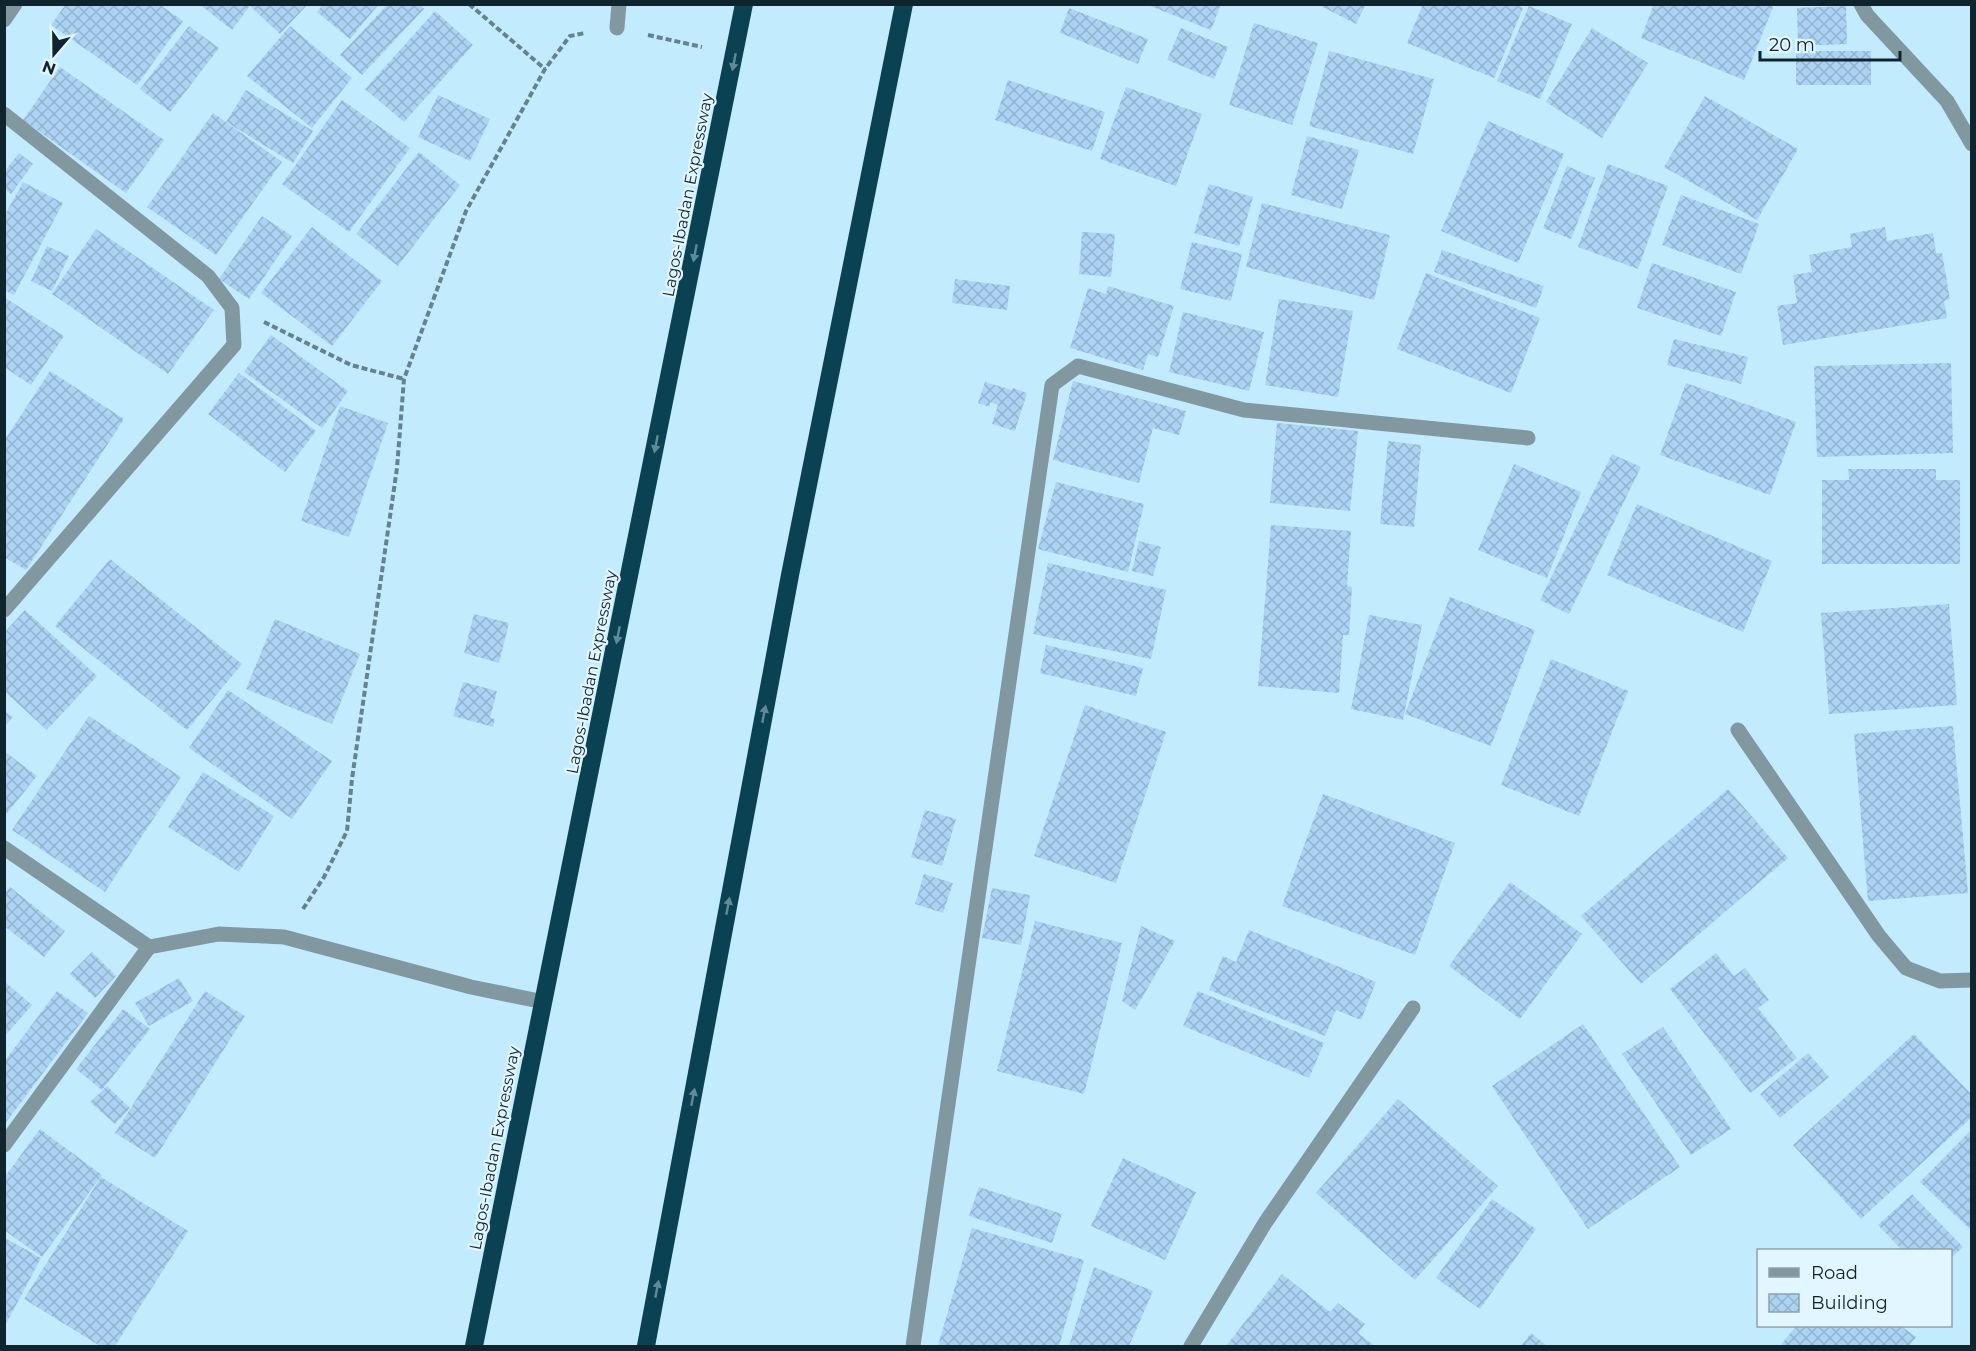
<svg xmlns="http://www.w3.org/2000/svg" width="1976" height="1351" viewBox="0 0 1976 1351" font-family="Montserrat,sans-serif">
	<defs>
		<pattern id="building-cross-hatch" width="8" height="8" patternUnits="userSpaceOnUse" patternTransform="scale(1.5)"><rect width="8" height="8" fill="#acd2f4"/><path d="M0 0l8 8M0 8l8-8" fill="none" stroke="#93b4d1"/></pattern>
	</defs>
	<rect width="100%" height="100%" fill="#c2ecfd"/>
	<g fill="url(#building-cross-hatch)">
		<polygon points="66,4 159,4 183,21 137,85 51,25"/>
		<polygon points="199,4 246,4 249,7 232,30"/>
		<polygon points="248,4 308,4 280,34"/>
		<polygon points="323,4 379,4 350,39 317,12"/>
		<polygon points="388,4 420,4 424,9 362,75 340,55"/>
		<polygon points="1145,4 1221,4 1211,30"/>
		<polygon points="1317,4 1366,4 1356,24"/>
		<polygon points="1423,4 1514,4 1523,8 1494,78 1407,43"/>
		<polygon points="1654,4 1767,4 1773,7 1744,80 1641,38"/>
		<polygon points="1529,6 1572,24 1540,99 1497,81"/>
		<polygon points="1846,6 1847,44 1798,46 1797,8"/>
		<polygon points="1069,8 1148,39 1138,64 1060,33"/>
		<polygon points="435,11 473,45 404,122 365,89"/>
		<polygon points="1254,23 1318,43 1292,125 1229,105"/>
		<polygon points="189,26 219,48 170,112 140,89"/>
		<polygon points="290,26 352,78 312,128 247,76"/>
		<polygon points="1181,28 1228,47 1214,79 1167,60"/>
		<polygon points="1592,28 1648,63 1602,138 1546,102"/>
		<polygon points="1329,51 1434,79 1413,154 1309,126"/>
		<rect x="1796" y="51" width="75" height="34"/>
		<polygon points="60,67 164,140 126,193 23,120"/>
		<polygon points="1008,80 1105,112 1092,151 995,120"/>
		<polygon points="1126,87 1202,114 1176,186 1100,159"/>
		<polygon points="246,90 313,131 293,163 226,122"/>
		<polygon points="438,95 490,119 470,161 418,137"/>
		<polygon points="1705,96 1798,149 1757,220 1664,167"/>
		<polygon points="342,100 410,148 349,232 282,184"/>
		<polygon points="213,113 282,162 216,255 147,207"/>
		<polygon points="1488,121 1564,154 1518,263 1441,231"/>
		<polygon points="1307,136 1359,150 1342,209 1291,195"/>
		<polygon points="419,152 460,185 398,266 356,234"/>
		<polygon points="19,153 33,164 11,194 4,189 4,172"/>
		<polygon points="1608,164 1668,186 1638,269 1578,247"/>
		<polygon points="1567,166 1595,178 1571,239 1543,228"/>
		<polygon points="23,182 63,203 14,295 4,290 4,217"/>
		<polygon points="1209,184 1253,197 1239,246 1194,233"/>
		<polygon points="1681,195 1759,224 1741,274 1662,245"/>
		<polygon points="1262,203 1390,235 1374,300 1246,267"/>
		<polygon points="262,216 292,236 249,299 219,279"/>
		<polygon points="312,227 382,281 332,346 261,293"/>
		<polygon points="1885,227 1887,241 1933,233 1936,253 1942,253 1950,299 1944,301 1947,318 1783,345 1777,306 1797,303 1793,275 1812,272 1809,255 1852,247 1850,234"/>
		<polygon points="96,229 214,310 168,374 52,294"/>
		<polygon points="1082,232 1115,234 1111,277 1079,274"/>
		<polygon points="1192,242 1242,254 1231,301 1180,289"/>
		<polygon points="47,246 69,256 52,291 31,281"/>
		<polygon points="1442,250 1544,286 1536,308 1434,272"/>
		<polygon points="1652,263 1736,292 1721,336 1637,308"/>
		<polygon points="1426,273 1540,318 1511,393 1397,349"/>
		<polygon points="955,279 1010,286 1007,310 952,303"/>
		<polygon points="1108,286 1174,306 1158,357 1148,354 1143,370 1070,348 1088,288 1106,294"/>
		<polygon points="4,297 64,336 31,385 4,367"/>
		<polygon points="1279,299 1353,311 1338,397 1265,385"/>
		<polygon points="1183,312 1264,332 1249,391 1169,372"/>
		<polygon points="271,335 348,391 322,428 244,372"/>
		<polygon points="1674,339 1748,357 1741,384 1667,365"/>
		<polygon points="1951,363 1953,453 1817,457 1814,366"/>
		<polygon points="50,371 124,419 26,570 4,557 4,441"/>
		<polygon points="239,373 316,431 285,472 208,414"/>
		<polygon points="1073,381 1186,411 1179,435 1153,428 1139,483 1053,460"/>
		<polygon points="985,382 1012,390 1013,388 1027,393 1015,431 992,424 998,405 990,402 990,407 978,403"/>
		<polygon points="1686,383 1796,422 1770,495 1660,455"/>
		<polygon points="340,406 388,423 349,537 301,521"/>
		<polygon points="1277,423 1358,431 1350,511 1270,503"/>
		<polygon points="1388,441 1421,445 1414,527 1380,524"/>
		<polygon points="1612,454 1641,467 1569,614 1540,600"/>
		<polygon points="1514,464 1581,492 1547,578 1478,550"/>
		<polygon points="1848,469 1936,469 1936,480 1960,480 1960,564 1822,564 1822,480 1849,480"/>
		<polygon points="1056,482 1144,504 1128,572 1038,549"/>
		<polygon points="1637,504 1772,561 1743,632 1607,575"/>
		<polygon points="1271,525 1351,531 1347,586 1352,587 1349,635 1343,635 1339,693 1258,686"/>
		<polygon points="1139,541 1161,547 1153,576 1132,571"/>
		<polygon points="110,559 242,664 187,730 55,626"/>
		<polygon points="1048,563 1166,590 1151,659 1033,634"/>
		<polygon points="1450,597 1535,630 1491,746 1405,714"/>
		<polygon points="1949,604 1957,705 1829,714 1821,613"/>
		<polygon points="25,610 97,676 47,730 4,691 4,633"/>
		<polygon points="474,614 509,623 499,663 464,653"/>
		<polygon points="1369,615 1422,625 1403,720 1351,709"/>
		<polygon points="275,619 360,654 332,724 246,689"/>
		<polygon points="1046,645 1143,668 1136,696 1040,673"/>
		<polygon points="1551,659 1628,691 1579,816 1501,785"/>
		<polygon points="463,682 497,691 490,718 495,719 493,727 453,716"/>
		<polygon points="228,690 332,761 292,819 189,748"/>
		<polygon points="1085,705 1166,732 1116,883 1034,856"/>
		<polygon points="4,711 13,717 4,727"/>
		<polygon points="89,716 181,777 105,892 12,830"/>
		<polygon points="1953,726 1968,893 1868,901 1854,734"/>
		<polygon points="4,751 37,776 4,817"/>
		<polygon points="203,772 274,816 239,872 168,827"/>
		<polygon points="1728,789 1788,858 1641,984 1581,916"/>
		<polygon points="1323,794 1455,843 1415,955 1282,906"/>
		<polygon points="925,810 956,819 942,866 911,857"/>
		<polygon points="924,874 953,883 943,913 915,904"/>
		<polygon points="1510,882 1582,934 1520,1019 1449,966"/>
		<polygon points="10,887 65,931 44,957 4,926 4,894"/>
		<polygon points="992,888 1030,895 1021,945 982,938"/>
		<polygon points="1035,921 1122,943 1084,1094 997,1071"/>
		<polygon points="1141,926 1175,941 1135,1010 1122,1001"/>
		<polygon points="1249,930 1376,982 1361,1020 1336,1010 1325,1036 1209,990 1223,956 1236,962"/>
		<polygon points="92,952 116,976 95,998 70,974"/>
		<polygon points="1716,953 1734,976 1745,968 1769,1000 1758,1008 1797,1058 1750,1093 1670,989"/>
		<polygon points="179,978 193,1001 149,1026 135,1003"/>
		<polygon points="4,981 32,1005 4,1037"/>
		<polygon points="57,991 88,1013 4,1125 4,1062"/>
		<polygon points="205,991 245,1016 155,1158 115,1133"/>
		<polygon points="1198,991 1324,1043 1309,1078 1183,1026"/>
		<polygon points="123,1009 150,1029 102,1090 76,1069"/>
		<polygon points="1583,1024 1680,1167 1588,1229 1492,1086"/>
		<polygon points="1663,1027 1731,1129 1691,1155 1622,1054"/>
		<polygon points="1914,1034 1972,1095 1972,1117 1861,1219 1793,1145"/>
		<polygon points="1808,1053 1829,1077 1780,1118 1760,1094"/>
		<polygon points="107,1086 130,1108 115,1124 90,1102"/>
		<polygon points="1398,1099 1498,1186 1415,1280 1316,1193"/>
		<polygon points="40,1129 102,1175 42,1257 4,1230 4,1178"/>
		<polygon points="1972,1129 1972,1231 1920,1182"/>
		<polygon points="1123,1158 1196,1192 1165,1260 1091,1226"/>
		<polygon points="101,1177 188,1231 115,1346 100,1346 24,1299"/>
		<polygon points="979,1187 1062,1214 1052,1243 969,1216"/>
		<polygon points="1912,1194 1963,1247 1950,1259 1950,1250 1902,1250 1878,1225"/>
		<polygon points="1492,1199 1536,1229 1480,1309 1436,1278"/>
		<polygon points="972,1228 1084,1260 1059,1346 938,1346"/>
		<polygon points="5,1238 41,1258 5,1326"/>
		<polygon points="1094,1267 1153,1291 1129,1346 1069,1346"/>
		<polygon points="1282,1274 1330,1312 1338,1303 1365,1324 1358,1333 1375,1346 1226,1346"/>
		<polygon points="1796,1326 1901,1326 1916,1337 1909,1346 1780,1346"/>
		<polygon points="1531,1333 1547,1346 1521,1346"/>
	</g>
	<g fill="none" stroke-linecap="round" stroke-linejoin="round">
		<g stroke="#64838f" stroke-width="4" stroke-dasharray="6 3" stroke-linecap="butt">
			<polyline points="469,4 545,69"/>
			<polyline points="648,35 702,47"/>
			<polyline points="264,322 351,365 404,379"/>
			<polyline points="303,909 324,877 347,831 352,779 397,468 404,379 466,211 545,69 570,36 585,33"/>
		</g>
		<g stroke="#8298a1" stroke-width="15">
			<polyline points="1861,4 1867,15 1947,101 1972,144"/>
			<polyline points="4,20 15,4"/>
			<polyline points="617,28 619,4"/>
			<polyline points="4,114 208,276 232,308 234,345 4,610"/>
			<polyline points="1738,730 1879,936 1906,968 1940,981 1972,980"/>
			<polyline points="4,848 149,947"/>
			<polyline points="4,1145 149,947 219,934 284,937 471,987 544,1002"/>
			<polyline points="913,1346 1052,385 1078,366 1244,410 1528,438"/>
			<polyline points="1191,1346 1265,1223 1413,1008"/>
		</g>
		<g stroke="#0a4254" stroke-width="18">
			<polyline points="474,1346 744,4"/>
			<polyline points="646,1346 790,575 904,4"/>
		</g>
	</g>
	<defs><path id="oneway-solid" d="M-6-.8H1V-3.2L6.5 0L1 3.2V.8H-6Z" transform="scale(1.5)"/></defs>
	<g fill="#608a98">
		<use href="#oneway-solid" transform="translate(734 62) rotate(101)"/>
		<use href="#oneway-solid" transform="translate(695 253) rotate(101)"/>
		<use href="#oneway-solid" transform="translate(656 444) rotate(101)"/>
		<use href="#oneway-solid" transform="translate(618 635) rotate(101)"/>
		<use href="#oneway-solid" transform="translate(764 714) rotate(-79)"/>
		<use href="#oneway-solid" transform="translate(728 906) rotate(-79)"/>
		<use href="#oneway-solid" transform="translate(693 1097) rotate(-79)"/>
		<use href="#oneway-solid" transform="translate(657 1289) rotate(-79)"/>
	</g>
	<g text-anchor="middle" stroke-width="4.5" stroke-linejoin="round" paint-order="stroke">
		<g font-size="16" fill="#0f242c" stroke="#e1f6fe">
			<text transform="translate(687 195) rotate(-79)" y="6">Lagos-Ibadan Expressway</text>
			<text transform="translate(591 672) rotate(-79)" y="6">Lagos-Ibadan Expressway</text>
			<text transform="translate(494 1148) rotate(-79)" y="6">Lagos-Ibadan Expressway</text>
		</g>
	</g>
	<rect width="1976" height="1351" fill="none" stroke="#0f242c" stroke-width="12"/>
	<rect x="1757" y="1249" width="195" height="78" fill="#e1f6fe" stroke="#8da2aa" stroke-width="1.5"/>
	<rect x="1769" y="1268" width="30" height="9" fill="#8298a1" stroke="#8da2aa" stroke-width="1.5"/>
	<text x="1811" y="1279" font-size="18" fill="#0f242c">Road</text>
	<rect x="1769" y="1294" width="30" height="18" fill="url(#building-cross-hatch)" stroke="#8da2aa" stroke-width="1.5"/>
	<text x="1811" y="1309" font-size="18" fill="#0f242c">Building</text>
	<g transform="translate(54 54) rotate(200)" stroke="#e1f6fe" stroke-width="4.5" paint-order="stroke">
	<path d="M0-4.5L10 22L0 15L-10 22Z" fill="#0f242c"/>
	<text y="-9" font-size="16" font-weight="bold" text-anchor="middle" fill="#0f242c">N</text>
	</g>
	<path d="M1760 51v9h140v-9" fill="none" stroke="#0f242c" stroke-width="3"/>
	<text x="1769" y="51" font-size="18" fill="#0f242c" stroke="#e1f6fe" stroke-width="4.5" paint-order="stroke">20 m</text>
</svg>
